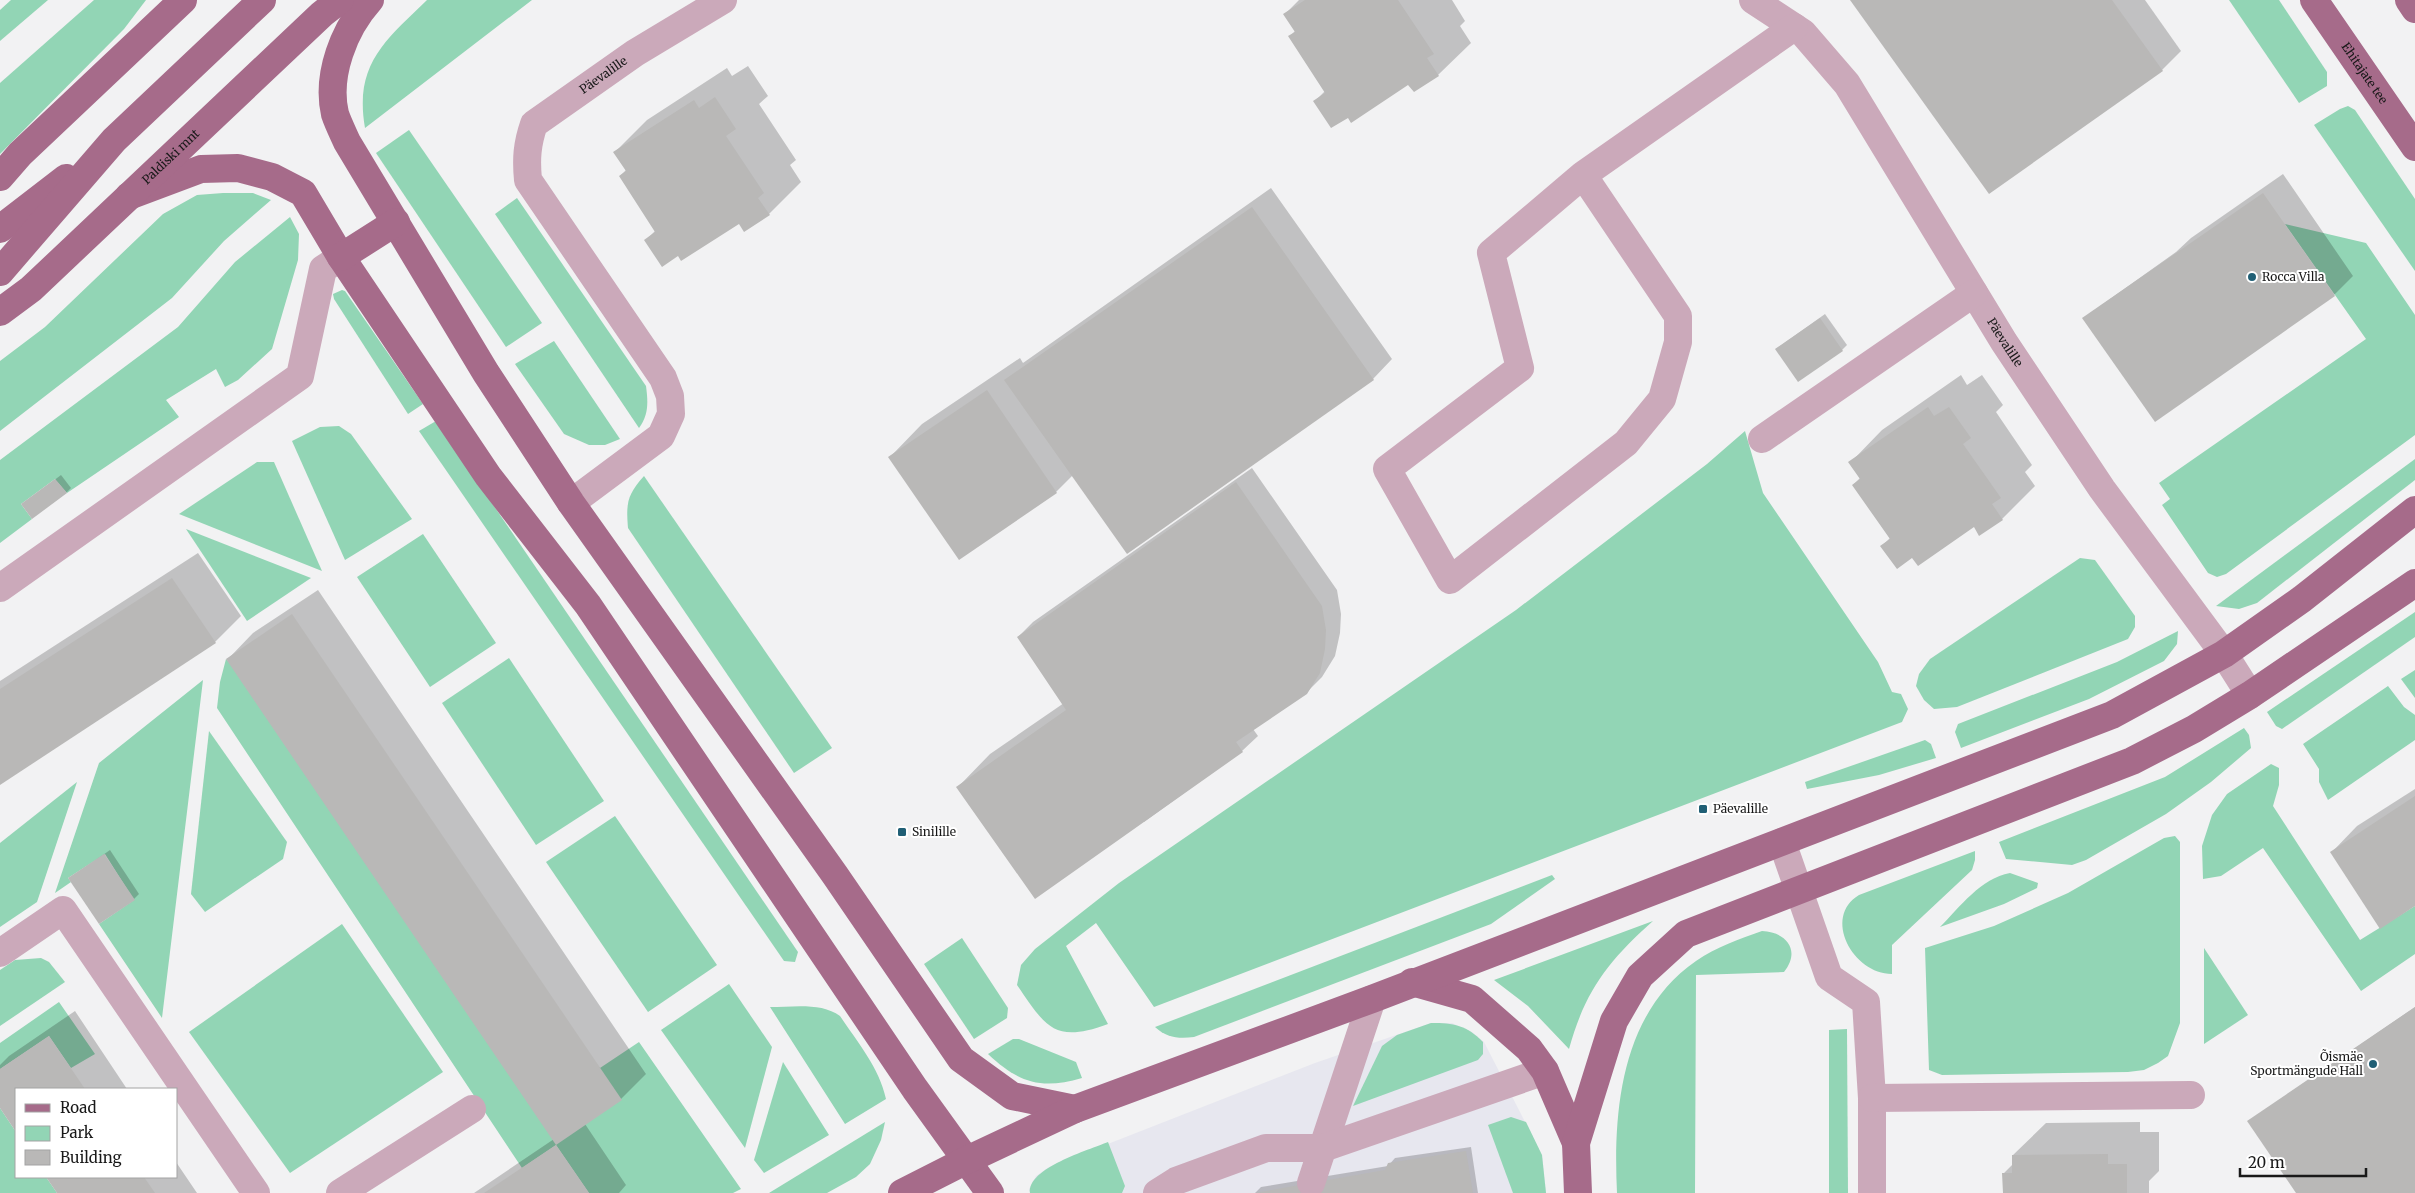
<svg xmlns="http://www.w3.org/2000/svg" width="2415" height="1193" viewBox="0 0 2415 1193" font-family="Merriweather,serif">
	<rect width="100%" height="100%" fill="#f2f2f3"/>
	<polygon fill="#e7e7ef" points="1431,1023 1452,1023 1472,1032 1484,1042 1542,1155 1546,1193 1030,1193 1029,1189 1036,1176 1049,1167 1315,1063"/>
	<g fill="#92d5b5">
		<polygon points="11,0 48,0 0,41 0,10"/>
		<polygon points="94,0 146,0 124,29 0,154 0,83"/>
		<path d="M427,0h105l-167,128c-11,-64 20,-87 62,-128z"/>
		<polygon points="2229,0 2279,0 2327,72 2327,86 2299,103"/>
		<polygon points="2348,106 2355,110 2415,199 2415,271 2314,125 2340,109"/>
		<polygon points="409,130 542,323 506,347 376,153"/>
		<polygon points="223,193 253,193 271,200 224,241 172,298 0,431 0,361 45,327 163,214 197,195"/>
		<path d="M517,198l129,188c2,16 3,28 -7,42l-144,-214z"/>
		<polygon points="290,217 299,234 298,260 272,349 238,380 225,387 216,369 166,400 179,417 67,493 55,479 21,504 32,519 0,543 0,460 178,327 235,262"/>
		<polygon points="2285,224 2366,243 2415,315 2415,435 2226,574 2217,577 2208,573 2162,505 2170,499 2159,483 2366,339"/>
		<polygon points="342,290 345,291 423,404 408,414 334,299 333,294"/>
		<polygon points="554,341 620,439 605,445 589,445 564,434 515,364"/>
		<polygon points="436,421 798,952 795,962 784,961 419,431"/>
		<polygon points="339,426 351,434 412,519 345,560 292,441 320,427"/>
		<path d="M1745,431l18,62 115,169 14,30 9,2 7,15 -6,13 -748,285 -58,-84 -30,23 42,78c-54,20 -62,3 -91,-39l4,-20 14,-16 84,-66 397,-273 191,-146z"/>
		<polygon points="2415,459 2415,480 2257,603 2239,609 2216,606"/>
		<polygon points="257,462 274,462 322,571 179,514"/>
		<path d="M644,476l188,272 -38,25 -166,-245c-2,-25 -1,-33 16,-52z"/>
		<polygon points="186,529 311,578 247,621"/>
		<polygon points="423,534 496,643 430,687 357,577"/>
		<polygon points="2080,558 2095,560 2135,616 2135,627 2128,639 1957,707 1934,709 1924,700 1916,686 1919,674 1930,659"/>
		<polygon points="2415,612 2415,637 2282,729 2276,726 2267,712"/>
		<polygon points="2178,631 2177,644 2164,661 2089,699 1961,748 1955,732 1958,724 2117,662"/>
		<polygon points="509,658 604,801 536,845 442,703"/>
		<polygon points="226,659 600,1068 639,1042 741,1189 733,1193 589,1193 556,1145 522,1168 217,708 220,682"/>
		<polygon points="2415,670 2415,698 2401,679"/>
		<polygon points="203,680 162,1018 99,924 134,900 105,854 68,878 71,882 55,893 99,763"/>
		<polygon points="2388,686 2404,707 2415,715 2415,740 2328,800 2319,782 2319,769 2303,744"/>
		<polygon points="2244,728 2249,735 2251,748 2211,782 2166,814 2086,860 2072,865 2006,859 1999,842 2165,777"/>
		<polygon points="209,731 287,842 283,859 205,912 191,894"/>
		<polygon points="1925,740 1931,744 1936,758 1879,775 1807,789 1805,782"/>
		<polygon points="2271,764 2279,768 2279,785 2273,806 2360,940 2415,906 2415,954 2361,991 2263,848 2221,876 2203,879 2202,846 2212,815 2227,794"/>
		<polygon points="77,782 37,902 0,927 0,843"/>
		<polygon points="615,816 717,965 648,1012 546,862"/>
		<polygon points="2175,836 2180,842 2180,1023 2168,1056 2158,1063 2144,1070 2128,1072 1942,1075 1929,1070 1925,948 1994,926 2068,893 2164,838"/>
		<path d="M1975,851v9l-3,10 -80,75v29c-39,0 -70,-57 -33,-79z"/>
		<path d="M2010,873l28,10 -1,5 -33,16 -64,23c20,-20 41,-49 70,-54z"/>
		<path d="M1552,875l3,4 -64,45 -297,113c-15,2 -27,1 -39,-10z"/>
		<path d="M1653,921c-45,40 -68,70 -84,128l-41,-43 -34,-26z"/>
		<polygon points="342,924 443,1072 290,1173 189,1032"/>
		<path d="M1762,931c25,1 39,20 22,41l-88,3 -1,218h-78c-4,-83 4,-180 79,-232 20,-14 44,-22 66,-30z"/>
		<polygon points="962,938 1008,1008 1007,1018 974,1039 924,964"/>
		<polygon points="2204,948 2248,1015 2204,1044"/>
		<polygon points="41,958 49,962 65,982 0,1026 0,970 15,960"/>
		<polygon points="729,984 772,1047 745,1148 661,1030"/>
		<polygon points="59,1002 95,1054 71,1068 49,1036 0,1069 0,1043"/>
		<path d="M770,1007c22,0 52,-5 70,9 18,27 39,51 46,83l-41,25z"/>
		<path d="M1431,1023c23,0 35,2 52,19v12l-5,6 -125,46 29,-60 15,-11z"/>
		<polygon points="1847,1029 1848,1193 1829,1193 1829,1030"/>
		<path d="M1013,1039h6l57,23 6,16c-41,12 -63,5 -94,-24z"/>
		<polygon points="783,1062 829,1135 764,1173 754,1160"/>
		<polygon points="0,1108 16,1132 16,1177 46,1177 57,1193 0,1193"/>
		<polygon points="1511,1117 1526,1122 1542,1155 1546,1193 1513,1193 1488,1125"/>
		<polygon points="885,1122 881,1140 870,1164 856,1177 827,1193 769,1193"/>
		<path d="M1108,1142l17,44 -3,7h-92c-3,-25 59,-43 78,-51z"/>
	</g>
	<g fill="#0003">
		<polygon points="1299,0 1452,0 1465,21 1460,26 1471,43 1438,75 1409,83 1348,116 1315,101 1325,91 1290,36 1296,30 1285,14"/>
		<polygon points="1853,0 2145,0 2181,51 2162,70"/>
		<polygon points="748,66 768,96 759,104 796,160 790,165 801,182 769,214 739,222 678,254 646,240 656,230 620,176 626,170 615,152 647,120 727,68 732,76"/>
		<polygon points="2283,174 2353,276 2334,295 2089,314 2176,252 2191,238"/>
		<polygon points="1271,188 1392,359 1373,379 1073,475 1056,492 890,457 922,424 1020,358 1023,363"/>
		<polygon points="1825,314 1847,345 1842,350 1776,349"/>
		<polygon points="1961,375 1967,385 1982,375 2003,405 1996,412 2032,465 2025,472 2035,486 2002,519 1980,534 1974,526 1913,557 1882,546 1890,538 1853,485 1860,478 1850,463 1882,430"/>
		<polygon points="1252,468 1337,590 1341,614 1340,633 1335,656 1322,677 1306,693 1253,729 1258,736 1242,751 1144,822 958,787 990,754 1064,703 1018,637 1033,622"/>
		<polygon points="61,475 71,488 66,493 23,504"/>
		<polygon points="198,553 241,616 215,642 0,784 0,681"/>
		<polygon points="318,590 646,1074 621,1099 585,1124 626,1185 619,1193 474,1193 554,1139 228,659 253,633"/>
		<polygon points="2415,789 2415,905 2332,852 2357,826"/>
		<polygon points="110,850 139,894 134,899 70,878"/>
		<polygon points="2415,1007 2415,1193 2298,1193 2249,1121"/>
		<polygon points="75,1011 127,1089 16,1089 16,1130 0,1106 0,1065 9,1056"/>
		<polygon points="2140,1122 2140,1132 2159,1132 2159,1171 2149,1181 2149,1193 2004,1193 2004,1173 2013,1164 2013,1155 2046,1123"/>
		<polygon points="1471,1147 1478,1193 1255,1193 1261,1187 1388,1166 1395,1158"/>
		<polygon points="176,1162 197,1193 59,1193 48,1177 176,1177"/>
	</g>
	<g fill="#b9b8b7">
		<polygon points="1305,0 1398,0 1434,54 1427,58 1439,76 1414,92 1408,85 1351,123 1348,118 1331,128 1313,101 1325,93 1288,36 1295,32 1283,14"/>
		<polygon points="1850,0 2112,0 2163,71 1989,194"/>
		<polygon points="715,97 736,129 726,136 764,193 758,198 770,215 744,232 739,224 681,261 678,256 662,267 644,240 655,232 619,176 626,171 613,152 694,100 699,108"/>
		<polygon points="2263,193 2335,296 2155,422 2082,318"/>
		<polygon points="1252,207 1374,380 1127,554 1004,380"/>
		<polygon points="1820,318 1843,351 1798,382 1775,349"/>
		<polygon points="987,390 1057,493 959,560 888,457"/>
		<polygon points="1928,407 1934,416 1949,407 1971,438 1963,444 2001,498 1992,504 2003,520 1979,536 1974,527 1918,566 1912,558 1897,569 1880,546 1890,539 1852,485 1860,479 1848,462"/>
		<polygon points="55,479 67,493 32,519 21,504"/>
		<polygon points="1236,482 1322,606 1326,630 1325,649 1320,673 1307,694 1236,742 1243,752 1035,899 956,787 1066,710 1017,637"/>
		<polygon points="172,578 216,643 0,785 0,689"/>
		<polygon points="292,614 622,1100 556,1145 226,659"/>
		<polygon points="2415,796 2415,906 2380,929 2330,852"/>
		<polygon points="104,854 135,900 99,924 68,878"/>
		<polygon points="2415,1007 2415,1193 2296,1193 2247,1121"/>
		<polygon points="49,1036 85,1089 16,1089 16,1132 0,1108 0,1069"/>
		<polygon points="556,1145 589,1193 484,1193"/>
		<polygon points="1466,1151 1473,1193 1255,1193 1385,1170 1388,1163"/>
		<polygon points="2108,1154 2108,1164 2127,1164 2127,1193 2003,1193 2002,1173 2012,1173 2012,1155"/>
		<polygon points="46,1177 144,1177 155,1193 57,1193"/>
	</g>
	<g fill="none" stroke-linecap="round" stroke-linejoin="round">
		<g stroke="#cba9ba" stroke-width="28">
			<path id="s1" d="M1753,0l50,33 44,51 157,258 98,147 122,165 26,41"/>
			<polyline points="1583,175 1678,316 1678,342 1662,399 1626,443 1450,580 1387,469 1520,368 1491,253 1583,175 1794,27"/>
			<polyline points="1762,439 1974,293"/>
			<path id="s2" d="M571,503l90,-67 10,-22 -1,-18 -7,-18 -135,-198c-2,-21 -1,-36 6,-56l101,-71 88,-53"/>
			<polyline points="0,588 300,376 323,269 341,257"/>
			<polyline points="1782,842 1829,977 1866,1002 1872,1098 1872,1193"/>
			<polyline points="0,953 63,910 256,1193"/>
			<polyline points="1872,1098 2191,1095"/>
			<polyline points="1311,1183 1372,999"/>
			<polyline points="340,1193 472,1109"/>
			<polyline points="1157,1193 1176,1181 1266,1148 1323,1148 1545,1071"/>
		</g>
		<g stroke="#a66b8a" stroke-width="28">
			<path d="M370,0c-26,29 -44,75 -35,114 3,9 8,19 12,28l139,231 85,130 264,372 126,184 51,37 63,13"/>
			<path id="s3" d="M2314,0l101,147"/>
			<polyline points="2409,0 2415,9"/>
			<polyline points="0,177 20,154 183,0"/>
			<polyline points="129,196 201,169 238,168 272,177 303,193 341,257 488,476 588,605 915,1089 990,1193"/>
			<polyline points="0,229 66,178"/>
			<polyline points="341,257 396,222"/>
			<polyline points="0,272 114,140 262,0"/>
			<path id="s4" d="M0,312l31,-23 291,-275 18,-14"/>
			<polyline points="1412,982 1472,999 1529,1049 1545,1071 1576,1143"/>
			<polyline points="902,1193 967,1160 1075,1109 1372,999 2112,715 2224,654 2302,599 2415,510"/>
			<polyline points="1578,1193 1576,1143 1614,1021 1640,976 1686,934 2132,761 2194,729 2250,695 2415,583"/>
		</g>
	</g>
	<g fill="#205f75" stroke="#fff" stroke-width="2">
		<circle cx="2252" cy="277" r="5"/>
		<rect x="1698" y="804" width="10" height="10" rx="2.5"/>
		<rect x="897" y="827" width="10" height="10" rx="2.5"/>
		<circle cx="2373" cy="1064" r="5"/>
	</g>
	<g text-anchor="middle" stroke-width="4" stroke-linejoin="round" paint-order="stroke">
		<g font-size="12" fill="#191919" stroke="#fff">
			<text dy="4" stroke="none"><textPath href="#s3" startOffset="89">Ehitajate tee</textPath></text>
			<text dy="4" stroke="none"><textPath href="#s2" startOffset="555">Päevalille</textPath></text>
			<text dy="4" stroke="none"><textPath href="#s4" startOffset="231">Paldiski mnt</textPath></text>
			<text dy="4" stroke="none"><textPath href="#s1" startOffset="430">Päevalille</textPath></text>
		</g>
		<g font-size="12" fill="#191919" stroke="#fff" text-anchor="start">
			<text x="2262" y="281">Rocca Villa</text>
			<text x="1713" y="813">Päevalille</text>
			<text x="912" y="836">Sinilille</text>
			<text x="2363" y="1061" text-anchor="end">Õismäe<tspan x="2363" dy="14">Sportmängude Hall</tspan></text>
		</g>
	</g>
	<rect x="15" y="1088" width="162" height="90" fill="#ffffff" stroke="#a3a3a3"/>
	<rect x="25" y="1104" width="25" height="8" fill="#a66b8a" stroke="#a3a3a3"/>
	<text x="60" y="1113" font-size="15" fill="#191919">Road</text>
	<rect x="25" y="1126" width="25" height="15" fill="#92d5b5" stroke="#a3a3a3"/>
	<text x="60" y="1138" font-size="15" fill="#191919">Park</text>
	<rect x="25" y="1150" width="25" height="15" fill="#b9b8b7" stroke="#a3a3a3"/>
	<text x="60" y="1163" font-size="15" fill="#191919">Building</text>
	<path d="M2240 1168v8h126v-8" fill="none" stroke="#191919" stroke-width="2.5"/>
	<text x="2248" y="1168" font-size="15" fill="#191919" stroke="#ffffff" stroke-width="4" paint-order="stroke">20 m</text>
</svg>
